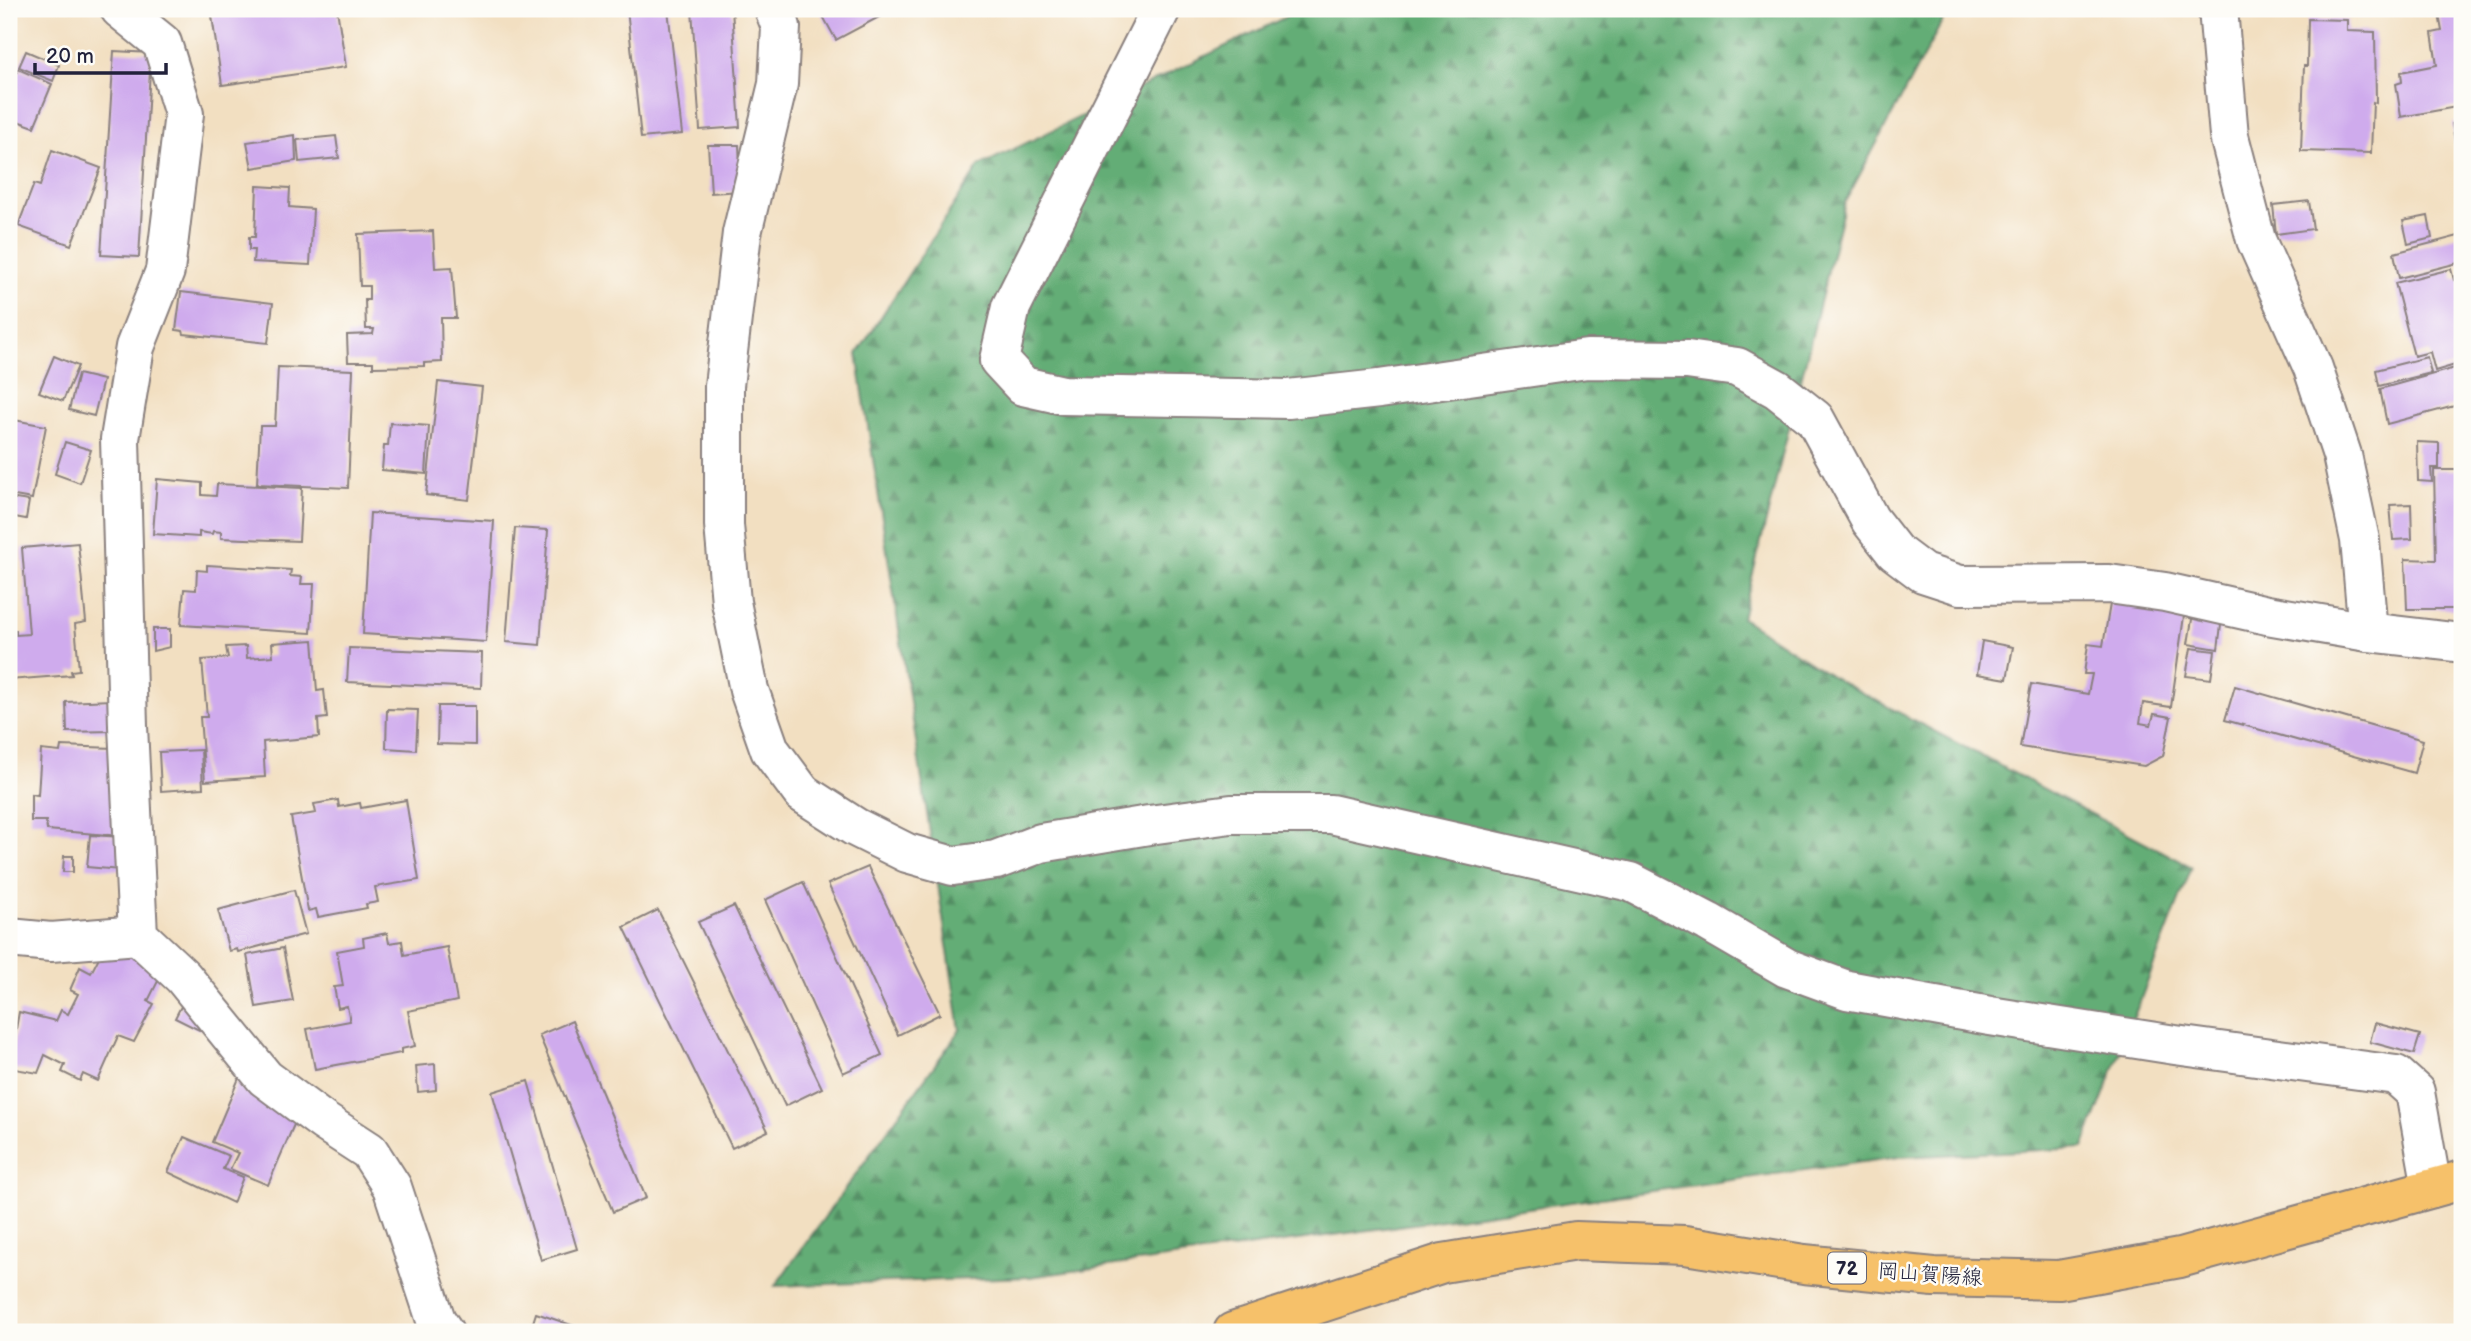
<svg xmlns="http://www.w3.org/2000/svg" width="2471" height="1341" viewBox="0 0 2471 1341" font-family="'Balsamiq Sans','Klee One',sans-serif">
	<defs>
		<pattern id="forest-firs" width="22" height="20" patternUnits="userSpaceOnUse" patternTransform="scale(1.75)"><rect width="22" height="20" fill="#63ad76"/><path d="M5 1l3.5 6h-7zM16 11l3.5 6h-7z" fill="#518c62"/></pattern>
	</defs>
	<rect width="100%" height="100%" fill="#fdfcf7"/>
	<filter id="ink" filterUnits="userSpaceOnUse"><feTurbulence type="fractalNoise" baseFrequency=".0143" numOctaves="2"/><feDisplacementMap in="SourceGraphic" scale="14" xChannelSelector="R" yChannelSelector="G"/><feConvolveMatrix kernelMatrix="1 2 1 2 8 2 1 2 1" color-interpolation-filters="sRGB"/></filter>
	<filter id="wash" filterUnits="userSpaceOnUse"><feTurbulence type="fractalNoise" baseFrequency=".00686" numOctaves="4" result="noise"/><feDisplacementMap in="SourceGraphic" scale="28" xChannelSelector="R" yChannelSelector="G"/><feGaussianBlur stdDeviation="1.57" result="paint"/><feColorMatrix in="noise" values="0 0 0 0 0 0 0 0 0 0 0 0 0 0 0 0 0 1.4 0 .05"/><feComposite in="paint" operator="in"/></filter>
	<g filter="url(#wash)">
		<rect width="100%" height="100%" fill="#f2dfc1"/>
		<polygon fill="url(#forest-firs)" stroke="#426858" stroke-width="2" points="1302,9 1949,9 1845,202 1742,618 1839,681 2192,867 2083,1148 1899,1157 1029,1277 775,1286 960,1030 857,354 979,166"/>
		<g id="blocks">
			<g fill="#cfabed">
				<polygon points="211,9 337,9 346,67 222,85"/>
				<polygon points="627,9 668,9 682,134 641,138"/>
				<polygon points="692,9 732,9 740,127 700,130"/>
				<polygon points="819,9 894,9 836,40"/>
				<polygon points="2438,9 2462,9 2462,106 2401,117 2396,84 2402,82 2401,72 2437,65 2432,33 2442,31"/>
				<polygon points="2308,19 2347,20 2347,31 2375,32 2376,103 2373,102 2371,153 2301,151 2304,66 2307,66"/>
				<polygon points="26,51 59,65 53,81 19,67"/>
				<polygon points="114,51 151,53 139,257 101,255"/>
				<polygon points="18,69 52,84 34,127 9,118 9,92"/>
				<polygon points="2462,121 2462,181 2461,182 2452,123"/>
				<polygon points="295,135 296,161 252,168 247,142"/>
				<polygon points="336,136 339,158 299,162 297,140"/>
				<polygon points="708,145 739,145 741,191 711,193"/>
				<polygon points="52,150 101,168 71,245 18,226 34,184 40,186"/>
				<polygon points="257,186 290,188 289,207 313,209 310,265 253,262 254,250 249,250 249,237 255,237"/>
				<polygon points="2309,201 2313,229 2276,234 2273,205"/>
				<polygon points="2428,216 2432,238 2408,244 2403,221"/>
				<polygon points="433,231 435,268 452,267 456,318 441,318 442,362 424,363 424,366 373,367 373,362 348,362 347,335 373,334 374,329 366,329 365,300 369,300 369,286 360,286 358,234"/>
				<polygon points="2462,235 2462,262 2399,278 2394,253"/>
				<polygon points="2451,269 2454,280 2462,278 2462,363 2435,371 2430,352 2414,356 2395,283"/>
				<polygon points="181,292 273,303 268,343 184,334 183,331 176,330"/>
				<polygon points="54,356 78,366 63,401 39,392"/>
				<polygon points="2427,357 2431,373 2379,386 2376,370"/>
				<polygon points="2462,366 2462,404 2387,424 2380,389"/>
				<polygon points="278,367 353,370 348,488 257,484 260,426 275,426"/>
				<polygon points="78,374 103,380 94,416 69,410"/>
				<polygon points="438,382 482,387 469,500 426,495"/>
				<polygon points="9,419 46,426 32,499 9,495"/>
				<polygon points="390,423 429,426 426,474 382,470 384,446 388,446"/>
				<polygon points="65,442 91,450 80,483 55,474"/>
				<polygon points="2417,442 2439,443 2439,468 2431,468 2432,482 2418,481"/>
				<polygon points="2434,470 2462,470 2462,609 2407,609 2405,559 2436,560"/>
				<polygon points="157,479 202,483 202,495 216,496 217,484 302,488 299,541 221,538 221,532 213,531 212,534 199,532 199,537 153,534"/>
				<polygon points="9,498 29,501 26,519 9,516"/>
				<polygon points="2411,504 2412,539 2393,540 2390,505"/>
				<polygon points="370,513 494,521 486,642 363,634"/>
				<polygon points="515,528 548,530 540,645 506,642"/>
				<polygon points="78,543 86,622 75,624 79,670 71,671 72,675 9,680 9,630 16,630 16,635 29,634 22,548"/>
				<polygon points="207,565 291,570 290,576 302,577 301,584 314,584 311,633 181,625 184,589 196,590 197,570 207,571"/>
				<polygon points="2111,598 2185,609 2171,707 2143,703 2140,723 2151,725 2154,714 2171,717 2163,756 2144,766 2020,747 2031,684 2088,694 2092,674 2084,674 2088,644 2103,646"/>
				<polygon points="2193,613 2222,617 2218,649 2188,644"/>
				<polygon points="153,629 170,629 170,647 153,651"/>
				<polygon points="313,640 317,691 324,690 327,718 318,719 319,737 263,742 265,777 205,781 200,717 207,717 202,660 228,658 226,647 246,646 247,658 273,656 272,643"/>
				<polygon points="1982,641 2013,647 2007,679 1977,674"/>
				<polygon points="349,648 482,653 481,688 347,682"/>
				<polygon points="2191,648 2215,651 2211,679 2186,676"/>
				<polygon points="2235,686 2423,740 2414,773 2225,720"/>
				<polygon points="111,700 112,731 67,732 66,702"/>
				<polygon points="438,706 475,706 475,745 437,744"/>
				<polygon points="387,709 418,710 416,750 386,748"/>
				<polygon points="61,746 114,748 121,836 47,830 46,821 31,821 31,794 38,795 41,750 60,752"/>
				<polygon points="201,750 203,788 161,791 159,752"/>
				<polygon points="338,800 339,807 360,803 361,808 406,800 419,880 375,887 378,902 366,904 367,908 318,917 316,909 308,911 291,817 316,813 314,804"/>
				<polygon points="90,835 123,837 120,870 87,867"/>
				<polygon points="64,856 73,856 73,872 63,872"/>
				<polygon points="868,867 940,1014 898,1035 828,884"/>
				<polygon points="803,882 882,1055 843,1073 765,900"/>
				<polygon points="294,890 306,934 238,952 237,949 229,951 218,910"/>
				<polygon points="734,906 822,1088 785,1106 698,922"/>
				<polygon points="658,910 768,1131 732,1148 624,927"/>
				<polygon points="387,933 389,943 402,941 404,955 447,947 457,1001 408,1011 415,1046 401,1049 401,1053 315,1069 307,1029 350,1021 347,1006 338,1008 334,987 343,986 337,951 364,946 363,938"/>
				<polygon points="111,934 169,959 148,1001 154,1004 134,1042 118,1036 98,1081 83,1074 80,1081 62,1072 65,1065 45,1055 38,1073 9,1068 19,1012 56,1021 61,1010 68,1014 78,994 70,990 80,967 91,973"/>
				<polygon points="283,948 293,1001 256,1007 247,955"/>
				<polygon points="193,983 214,1004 199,1030 175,1018"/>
				<polygon points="572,1021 646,1198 613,1212 539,1035"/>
				<polygon points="2375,1023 2420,1035 2414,1054 2370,1042"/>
				<polygon points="435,1064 436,1090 418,1092 416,1066"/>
				<polygon points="239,1078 302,1106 268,1185 230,1169 238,1153 212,1142"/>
				<polygon points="528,1081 577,1249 541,1260 492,1092"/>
				<polygon points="184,1137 229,1156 223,1169 243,1177 233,1203 168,1172"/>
				<polygon points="536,1313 592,1332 530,1332"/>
			</g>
		</g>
	</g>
	<g filter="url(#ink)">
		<use href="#blocks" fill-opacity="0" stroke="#8a807e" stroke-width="2"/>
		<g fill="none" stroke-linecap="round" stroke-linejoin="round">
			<defs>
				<g id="street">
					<polyline points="120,9 162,43 184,114 165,271 135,347 120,439 128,726 138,935 183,977 265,1078 323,1121 369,1151 392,1187 436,1320 444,1332"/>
					<polyline points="774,9 781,27 778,84 742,233 724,386 724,525 731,602 749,690 770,750 802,793 855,827 907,853 953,866 996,860 1041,843 1149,825 1231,814 1331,814 1631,882 1708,922 1787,968 1847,990 1990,1016 2175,1045 2396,1075 2415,1092 2432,1188"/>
					<polyline points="1161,9 1011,307 999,360 1023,386 1063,395 1288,399 1379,389 1587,359 1687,360 1737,367 1777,389 1815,419 1870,520 1895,552 1923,573 1960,585 2109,584 2165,592 2267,615 2368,632 2462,643"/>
					<polyline points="2218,9 2229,136 2256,240 2313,368 2342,455 2360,540 2368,632"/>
					<polyline points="9,938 51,942 138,935"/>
				</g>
				<polyline id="primary" points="1233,1332 1443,1263 1576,1241 1685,1245 1804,1264 1934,1277 2059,1280 2180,1258 2462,1180"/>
			</defs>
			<use href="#street" stroke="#8a807e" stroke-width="42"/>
			<use href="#primary" stroke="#8a807e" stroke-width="42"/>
			<use href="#street" stroke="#fff" stroke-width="38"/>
			<use href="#primary" stroke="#f6c16b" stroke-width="38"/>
		</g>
	</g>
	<g text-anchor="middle" stroke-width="5" stroke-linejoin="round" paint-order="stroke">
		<rect fill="#fdfcf7" stroke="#646373" stroke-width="2" x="1828" y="1252.5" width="38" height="31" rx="5"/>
		<g font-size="19" font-weight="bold" fill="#22223b">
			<text x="1847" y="1275">72</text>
		</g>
		<g font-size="21" fill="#22223b" stroke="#fdfcf7">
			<text transform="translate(1930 1274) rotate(4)" y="7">岡山賀陽線</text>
		</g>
	</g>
	<rect width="2471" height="1341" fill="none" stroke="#fdfcf7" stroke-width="35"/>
	<path d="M35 63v10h131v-10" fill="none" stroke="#22223b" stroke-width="3.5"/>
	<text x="46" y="63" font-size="21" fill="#22223b" stroke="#fdfcf7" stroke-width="5" paint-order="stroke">20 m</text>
</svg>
